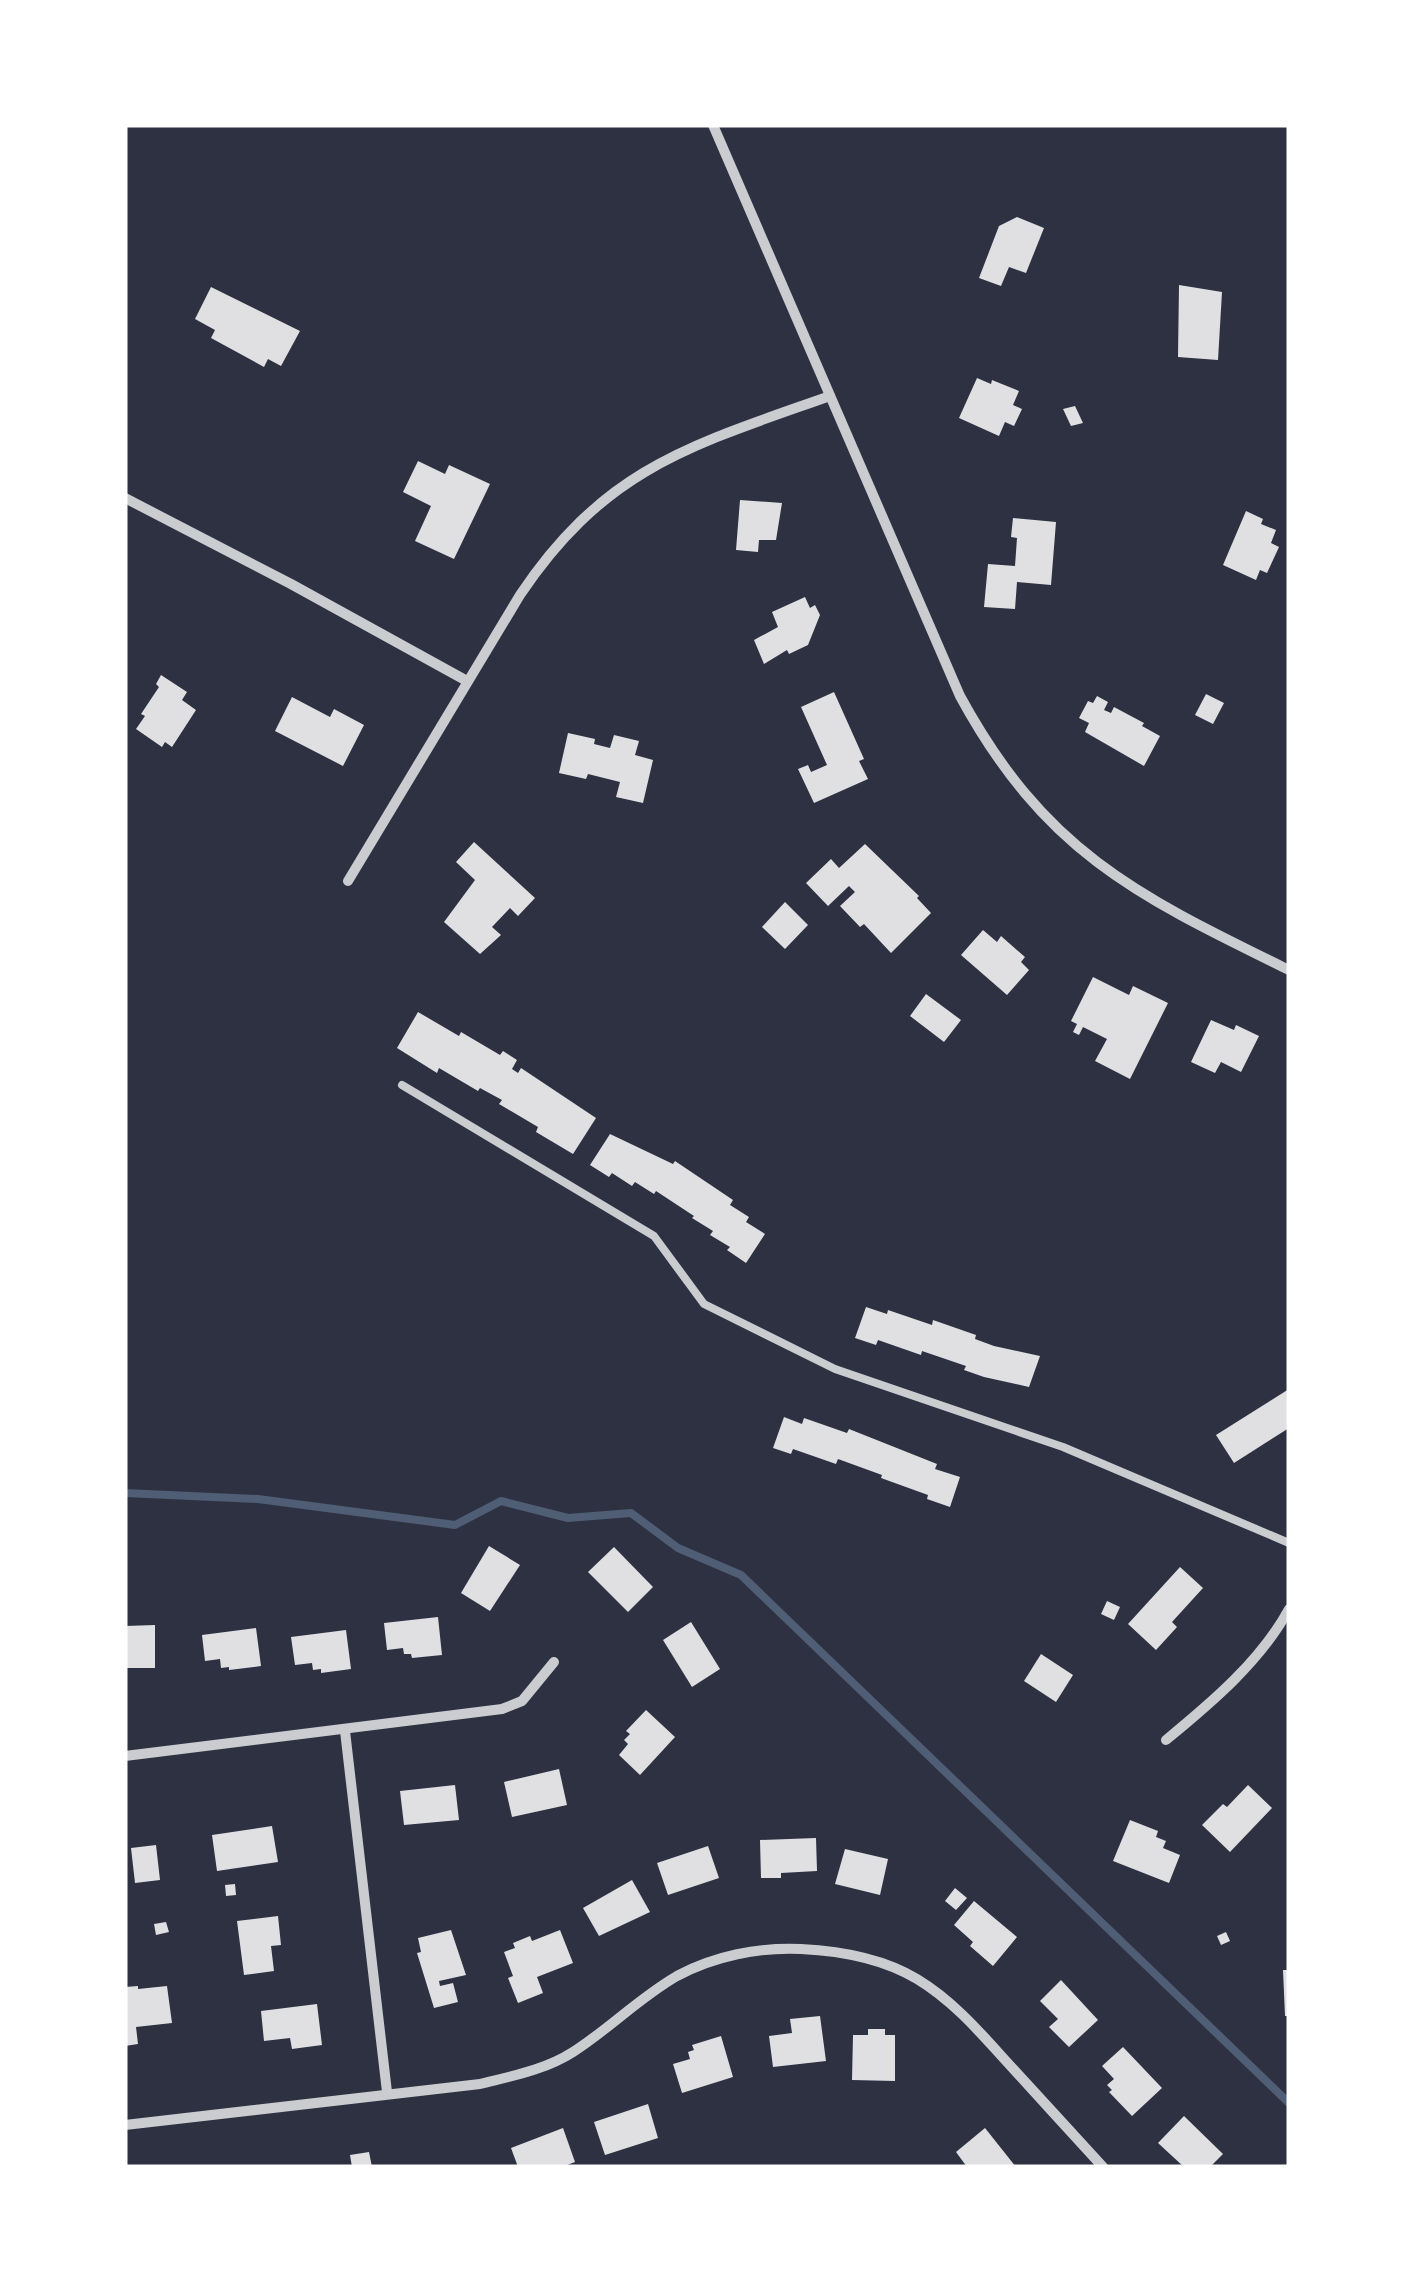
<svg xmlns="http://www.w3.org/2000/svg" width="1414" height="2292" viewBox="0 0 1414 2292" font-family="Mulish,sans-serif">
	<rect width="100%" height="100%" fill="#2d3142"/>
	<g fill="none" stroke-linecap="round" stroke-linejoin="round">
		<polyline stroke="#4f5d75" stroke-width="8" points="125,1493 258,1499 455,1525 501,1501 568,1518 631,1513 678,1548 741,1575 1289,2103"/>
	</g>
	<g fill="#e0e0e3">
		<polygon points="1017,217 1044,228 1026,273 1009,267 1001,286 979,278 999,226"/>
		<polygon points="1179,285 1222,292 1218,360 1178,357"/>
		<polygon points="211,287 300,331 281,366 268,359 264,367 211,338 215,330 195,319"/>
		<polygon points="977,378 991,384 992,380 1019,391 1013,405 1022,409 1014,426 1005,422 999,436 959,418"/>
		<polygon points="1075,406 1083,423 1071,426 1063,409"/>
		<polygon points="418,461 445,474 449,465 490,484 454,559 415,541 431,506 403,492"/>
		<polygon points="740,500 782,503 776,540 759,540 758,552 736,550"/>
		<polygon points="1246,511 1263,519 1261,524 1276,530 1271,543 1279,547 1267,573 1260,570 1256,580 1223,565"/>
		<polygon points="1013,518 1056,522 1051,585 1017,582 1015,609 984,607 988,564 1015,566 1017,538 1011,537"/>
		<polygon points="805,597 810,608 815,605 820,615 808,645 789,654 787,650 764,664 754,640 778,627 772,612"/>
		<polygon points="161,675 187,692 182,700 196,710 172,747 165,742 162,747 136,729 145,716 141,714 159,687 156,684"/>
		<polygon points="834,692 864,759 859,761 868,779 814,803 798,769 808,765 811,772 827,765 801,707"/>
		<polygon points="1206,694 1224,703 1213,724 1195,715"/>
		<polygon points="1097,696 1108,702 1104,710 1111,713 1114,707 1144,723 1142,726 1160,736 1144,766 1085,732 1089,723 1079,718 1088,701 1093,703"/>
		<polygon points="292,697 330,717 334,709 364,725 343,766 275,731"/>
		<polygon points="568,733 595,739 594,744 610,748 614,735 639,741 635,755 653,760 643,803 616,797 620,782 588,774 586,779 559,773"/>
		<polygon points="474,842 535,898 518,916 510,908 492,927 501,935 480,954 444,922 475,880 456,862"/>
		<polygon points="865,844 919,896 917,898 931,913 891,953 864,924 860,927 840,906 855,892 849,886 828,906 806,883 831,859 839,868"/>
		<polygon points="785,902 808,925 785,949 762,927"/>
		<polygon points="983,930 997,942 1001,936 1025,957 1021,962 1029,970 1007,995 961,955"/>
		<polygon points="1093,977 1129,995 1133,986 1168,1003 1130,1079 1095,1061 1107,1039 1083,1027 1079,1035 1073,1032 1077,1024 1071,1021"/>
		<polygon points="926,994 961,1020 944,1042 910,1016"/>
		<polygon points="418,1012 459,1036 461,1032 500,1055 503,1051 517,1060 512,1069 518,1073 521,1068 596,1118 573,1154 536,1132 538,1127 499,1104 502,1100 480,1088 478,1091 439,1068 437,1073 397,1048"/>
		<polygon points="1211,1020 1234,1030 1236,1025 1259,1036 1241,1072 1221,1062 1215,1073 1191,1062"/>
		<polygon points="610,1134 673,1164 675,1161 733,1200 730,1205 749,1217 746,1222 765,1234 746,1263 727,1250 730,1247 710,1235 713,1231 692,1218 694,1216 656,1191 654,1194 635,1182 632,1186 612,1173 609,1177 590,1165"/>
		<polygon points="866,1307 887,1314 888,1310 932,1325 933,1320 976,1335 975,1339 994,1346 1040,1356 1029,1387 984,1377 964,1370 966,1366 922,1351 921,1355 878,1340 876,1345 855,1338"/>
		<polygon points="1289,1389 1289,1428 1234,1463 1216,1435"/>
		<polygon points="784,1417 802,1424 804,1418 847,1433 849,1429 937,1464 935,1469 960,1477 950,1507 927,1499 928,1495 881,1478 882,1475 838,1459 836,1464 793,1449 791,1454 773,1448"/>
		<polygon points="489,1546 520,1565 490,1611 461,1593"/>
		<polygon points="614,1547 653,1587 628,1612 588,1572"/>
		<polygon points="1180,1567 1203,1588 1172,1622 1177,1627 1156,1650 1128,1624"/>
		<polygon points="1107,1601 1120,1607 1114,1620 1101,1614"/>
		<polygon points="438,1617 442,1655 412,1658 411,1654 404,1654 403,1648 387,1650 384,1623"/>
		<polygon points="691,1622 720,1669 692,1687 663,1640"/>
		<polygon points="155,1625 155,1668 125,1668 125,1626"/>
		<polygon points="256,1628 261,1666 229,1670 229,1667 221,1668 220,1659 205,1661 202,1635"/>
		<polygon points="346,1630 351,1669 321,1673 321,1669 313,1670 312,1663 295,1665 291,1637"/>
		<polygon points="1041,1654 1073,1675 1056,1702 1024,1681"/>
		<polygon points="646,1710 675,1737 640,1775 619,1755 628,1744 624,1740 630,1734 626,1731"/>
		<polygon points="559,1769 567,1805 512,1817 504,1782"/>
		<polygon points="455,1785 459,1820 404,1825 400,1791"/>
		<polygon points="1248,1785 1272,1808 1230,1852 1202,1825 1223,1804 1227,1807"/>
		<polygon points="1130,1820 1158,1831 1156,1837 1166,1841 1163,1848 1180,1855 1169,1883 1113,1861"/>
		<polygon points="272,1826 278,1862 217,1871 212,1835"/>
		<polygon points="816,1838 817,1871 781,1873 781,1878 761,1878 760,1840"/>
		<polygon points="156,1845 160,1880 135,1883 131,1848"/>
		<polygon points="708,1846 719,1878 668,1895 657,1863"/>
		<polygon points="845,1849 888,1859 880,1895 835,1884"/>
		<polygon points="632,1880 650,1912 599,1936 583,1908"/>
		<polygon points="235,1884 236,1895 226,1896 225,1885"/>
		<polygon points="955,1888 967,1898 956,1910 945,1901"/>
		<polygon points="974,1901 1017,1937 993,1966 970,1946 973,1942 954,1925"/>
		<polygon points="278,1916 281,1945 271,1946 274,1971 244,1975 237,1921"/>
		<polygon points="166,1922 169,1932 156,1935 154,1924"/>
		<polygon points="451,1930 466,1975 439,1981 440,1986 453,1983 458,2002 434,2008 417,1953 421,1952 418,1938"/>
		<polygon points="560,1930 573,1963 537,1977 543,1993 518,2003 508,1978 513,1976 504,1952 515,1948 513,1943 530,1936 532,1941"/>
		<polygon points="1226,1932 1230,1941 1221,1945 1217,1936"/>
		<polygon points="1283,1970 1289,1970 1289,2016 1285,2016"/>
		<polygon points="1061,1980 1098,2020 1069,2047 1049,2027 1058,2019 1040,2001"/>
		<polygon points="138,1986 138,1989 167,1986 172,2023 136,2027 138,2044 125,2046 125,1987"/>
		<polygon points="317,2004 322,2045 292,2049 290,2038 264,2041 261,2011"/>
		<polygon points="820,2016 826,2061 773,2067 769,2036 792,2033 790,2019"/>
		<polygon points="868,2029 885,2029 885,2035 895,2035 895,2081 852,2080 853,2035 868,2035"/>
		<polygon points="721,2036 733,2077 682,2093 673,2064 690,2059 688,2052 694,2050 692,2045"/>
		<polygon points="1123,2047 1162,2088 1132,2116 1109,2092 1112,2090 1107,2085 1114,2079 1102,2066"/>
		<polygon points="648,2104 658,2138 605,2155 594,2122"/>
		<polygon points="1184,2116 1223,2154 1210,2167 1184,2167 1158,2143"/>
		<polygon points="563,2128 575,2162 562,2167 518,2167 511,2148"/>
		<polygon points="985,2128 1016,2167 967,2167 956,2152"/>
		<polygon points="369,2152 372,2167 352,2167 350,2155"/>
	</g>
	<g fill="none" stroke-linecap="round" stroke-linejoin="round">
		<polyline stroke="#caccd0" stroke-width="8" points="402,1085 654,1236 704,1304 835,1369 1063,1447 1289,1543"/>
		<g stroke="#caccd0" stroke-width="10">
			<path d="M713,125l247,571c85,156 176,199 329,274"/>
			<polyline points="125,498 291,584 467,681"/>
			<path d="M348,881l172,-286c86,-128 172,-150 310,-199"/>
			<polyline points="345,1731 387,2092"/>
			<path d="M1166,1740c45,-37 95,-79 123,-131"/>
			<polyline points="125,1756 502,1709 522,1701 554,1662"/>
			<path d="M125,2125l355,-41c32,-8 65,-14 93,-32 36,-23 66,-54 104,-76 37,-20 82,-29 124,-27 41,2 81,9 116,30 35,21 62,52 89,82 32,35 65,71 97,106"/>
		</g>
	</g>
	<rect width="1414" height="2292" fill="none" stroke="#ffffff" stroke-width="255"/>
</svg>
